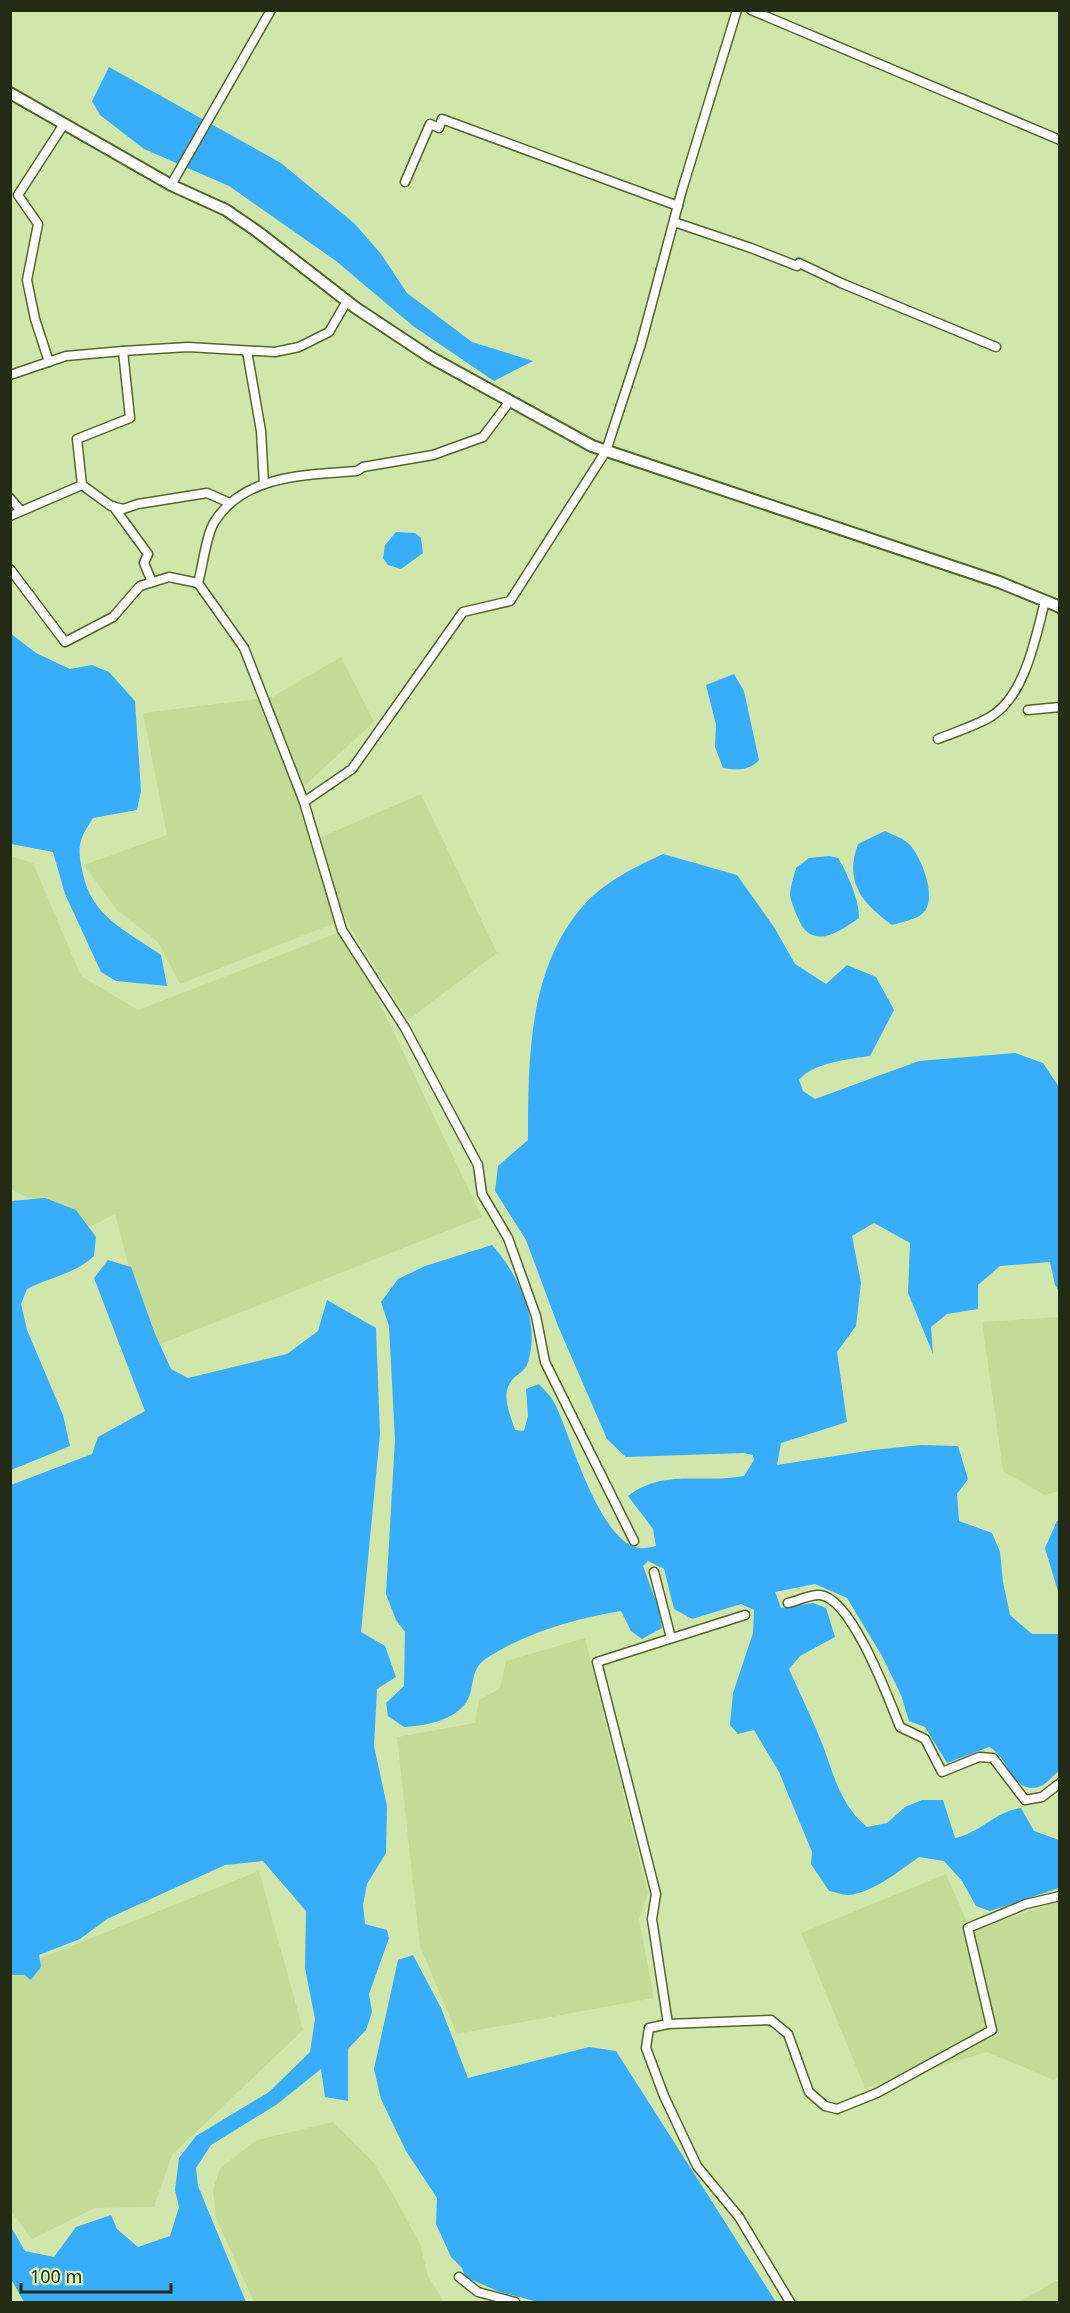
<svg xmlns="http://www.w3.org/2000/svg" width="1070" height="2313" viewBox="0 0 1070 2313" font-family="'Noto Sans',sans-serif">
	<rect width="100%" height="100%" fill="#d1e6aa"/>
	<g fill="#c4db98">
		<polygon points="341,657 374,722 303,787 319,838 421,794 497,953 408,1020 345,919 180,984 158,942 117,910 84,865 167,835 143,713 272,697"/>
		<polygon points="11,856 33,863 81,976 138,1010 345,930 482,1217 150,1348 115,1214 90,1227 11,1190"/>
		<polygon points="1059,1317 1059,1491 1044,1495 1003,1471 982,1322"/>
		<polygon points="585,1638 648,1893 639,1919 654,1998 457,2034 420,1946 397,1737 475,1723 479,1700 500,1688 506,1661"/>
		<polygon points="259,1871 303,2030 172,2155 154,2207 95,2208 32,2239 11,2211 11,1970"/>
		<polygon points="946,1874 971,1931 1059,1901 1059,2075 1054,2080 987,2052 865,2088 801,1933"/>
		<polygon points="333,2122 374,2163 394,2196 421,2246 427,2274 444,2302 254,2302 216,2218 213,2190 220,2168 257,2140"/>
		<polygon points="1056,2281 1059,2281 1059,2302 1019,2302"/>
	</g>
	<g fill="#37adfc">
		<polygon points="109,67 281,163 355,224 381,254 407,293 472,342 533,361 494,381 413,326 336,261 229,186 144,149 100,115 92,101"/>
		<polygon points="396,532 415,533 421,538 423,553 401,569 388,565 383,558 385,545"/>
		<path d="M10,633l26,20 34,16 22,-4 17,7 26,29 6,90 -4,19 -44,8c-15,23 -16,29 -10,56 9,43 44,57 78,81l6,31 -51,-5 -15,-9 -36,-78 -12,-42 -42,-8z"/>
		<path d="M734,674l10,17 15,69c-10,11 -22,10 -36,8l-8,-21 1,-22 -10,-40z"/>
		<path d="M885,831c8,4 18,7 24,13 13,13 29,56 14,69 -7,7 -22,9 -31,12 -30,-22 -48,-43 -34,-81z"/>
		<path d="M663,854l74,21 37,52 21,37 31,20 21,-19 29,12 18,33 -24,46c-21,3 -58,7 -71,24l4,11 12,8 104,-38 96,-8 28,10 16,24v204l-4,-6 -5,-23 -50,4 -22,19v24l-31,5 -16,13 2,27 -25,-61 2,-50 -36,-20 -22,13 9,47 -5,43 -19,26 10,70 -66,21 -4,22 96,-15 48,-5 37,1 10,33 -11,15 2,27 33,12 8,19 3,30 7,33 22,19h27v137c-6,4 -11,12 -18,15 -29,11 -32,-30 -52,-39l-42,16 -22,-36 -16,-6 -8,-26 -19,-39 -35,-58 -32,-14 -40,8 6,16 32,-5 13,5 9,29 -35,19 -11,13c11,25 24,51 34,77 12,32 17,58 44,81l20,-4 18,-16 17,-7h21l12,38c25,-5 41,-27 66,-30l13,23 25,9v48l-69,23 -14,-5 -14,-25 -18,-20 -25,-4c-20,14 -46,36 -71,38 -5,0 -13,-3 -19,-4l-18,-27 1,-12 -33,-80 -25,-42 -16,4 -8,-9 3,-32 20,-60 1,-23 -13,-6 -49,15 -18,-10 -10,-40 -16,-8 -5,5 15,41 4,21 -20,11 -11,-8 -10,-20c-44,7 -93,21 -131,45 -18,11 -15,20 -20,38 -7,25 -44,32 -66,33l-16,-11 -2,-13 18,-17 1,-54 -9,-12 -10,-26 9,-154 -6,-114 -8,-24 17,-23 27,-13 67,-21c27,30 50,79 35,120 -2,5 -9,9 -13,13 -15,15 -4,35 1,52l9,1 4,-15 -2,-27 13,-5c6,7 14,14 17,22 15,32 43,134 82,142 5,1 13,-1 18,-2l-3,-17 -25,-33c36,-28 74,-12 116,-20l10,-16 -1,-5 -9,-2 -118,4 -19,-18 -49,-113 -32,-86 -31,-49 3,-25 30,-26c0,-79 0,-171 55,-234 21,-24 52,-39 80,-52z"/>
		<path d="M829,856l9,2c9,14 22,44 21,60 -21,15 -48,33 -61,0 -3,-7 -7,-16 -8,-23 0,-8 4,-19 6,-27l13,-10z"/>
		<path d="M45,1198l31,12 20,27 -2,19c-19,18 -44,21 -67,33l-6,15 6,26 36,85 7,31 -59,24v-269z"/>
		<polygon points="108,1260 131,1267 155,1334 171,1369 188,1378 287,1354 318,1331 327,1300 376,1328 380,1434 361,1632 385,1646 396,1677 377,1689 374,1746 387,1806 386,1853 367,1884 363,1905 365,1924 387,1930 389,1938 369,1994 372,2012 366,2030 348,2049 348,2101 325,2097 321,2069 276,2105 211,2145 196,2168 198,2186 246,2302 24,2302 11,2279 11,2227 25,2251 54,2257 76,2227 111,2215 117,2229 138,2247 170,2236 179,2207 175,2190 179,2158 196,2136 269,2092 310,2052 315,2019 305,1968 306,1911 263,1861 225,1865 107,1919 80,1939 39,1955 41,1967 31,1980 24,1975 11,1975 11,1485 92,1454 98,1437 145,1411 94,1278"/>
		<polygon points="1057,1521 1060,1521 1059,1595 1045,1548"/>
		<polygon points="413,1955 441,2008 468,2078 589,2047 616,2051 776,2302 538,2302 500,2292 465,2277 462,2268 451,2257 436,2224 437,2198 406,2151 381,2099 374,2069 398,1960"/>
	</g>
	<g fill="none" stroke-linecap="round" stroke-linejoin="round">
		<defs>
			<g id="minor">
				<polyline points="751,10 1060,140"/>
				<polyline points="405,182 430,124 439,128 442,119 678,206"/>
				<polyline points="171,185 271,10"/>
				<polyline points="674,222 751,248 797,266 799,263 841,283 996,347"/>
				<polyline points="247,351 261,431 264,484"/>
				<polyline points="49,362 35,319 27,280 38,224 18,195 64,124"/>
				<polyline points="10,375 66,356 123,351"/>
				<polyline points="82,485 111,506 123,509 138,504 207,493 230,503"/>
				<polyline points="10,498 21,511"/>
				<polyline points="113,506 148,554 144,563 152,582"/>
				<polyline points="10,516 82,485 77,439 130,418 123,351 188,347 275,352 299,347 329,332 347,301"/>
				<polyline points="10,569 65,642 113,617 140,586 169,577 198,583 244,648 304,802 342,930 405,1028 478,1165 482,1194 508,1238 536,1316 545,1362 634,1541"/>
				<path d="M198,583c5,-17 8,-49 17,-62 30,-47 93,-46 142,-50l6,-4 70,-12 50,-18 27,-36"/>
				<polyline points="1028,710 1060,707"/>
				<path d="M938,739c17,-7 37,-13 52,-22 35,-20 46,-81 55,-116"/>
				<polyline points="304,802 352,769 463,612 510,601 606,451 641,344 682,190 737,10"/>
				<polyline points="654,1572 671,1638"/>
				<path d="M788,1603c9,-2 23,-9 32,-8 32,3 69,105 80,132l25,12 17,33 37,-15 14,1 32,42 17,-3 18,-14"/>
				<polyline points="668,2024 652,1919 656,1894 597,1662 745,1615"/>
				<polyline points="459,2277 478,2292 515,2302"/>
				<polyline points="790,2302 739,2217 697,2166 664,2096 646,2048 649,2028 668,2024 771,2020 788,2034 809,2092 825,2106 837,2109 877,2093 992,2030 968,1928 1026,1904 1060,1896"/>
			</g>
			<polyline id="tertiary" points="10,93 171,185 226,210 258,232 356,308 430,357 592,446 999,582 1060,607"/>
		</defs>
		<use href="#minor" stroke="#54652e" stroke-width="11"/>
		<use href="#tertiary" stroke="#54652e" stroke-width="14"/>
		<use href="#minor" stroke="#fff" stroke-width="8"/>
		<use href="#tertiary" stroke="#fff" stroke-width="10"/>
	</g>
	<rect width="1070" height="2313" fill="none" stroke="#242b14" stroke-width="24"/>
	<path d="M21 2283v9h150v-9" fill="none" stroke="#242b14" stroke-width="3"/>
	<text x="30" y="2283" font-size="18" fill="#242b14" stroke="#def3b6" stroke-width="4.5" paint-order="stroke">100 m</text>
</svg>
